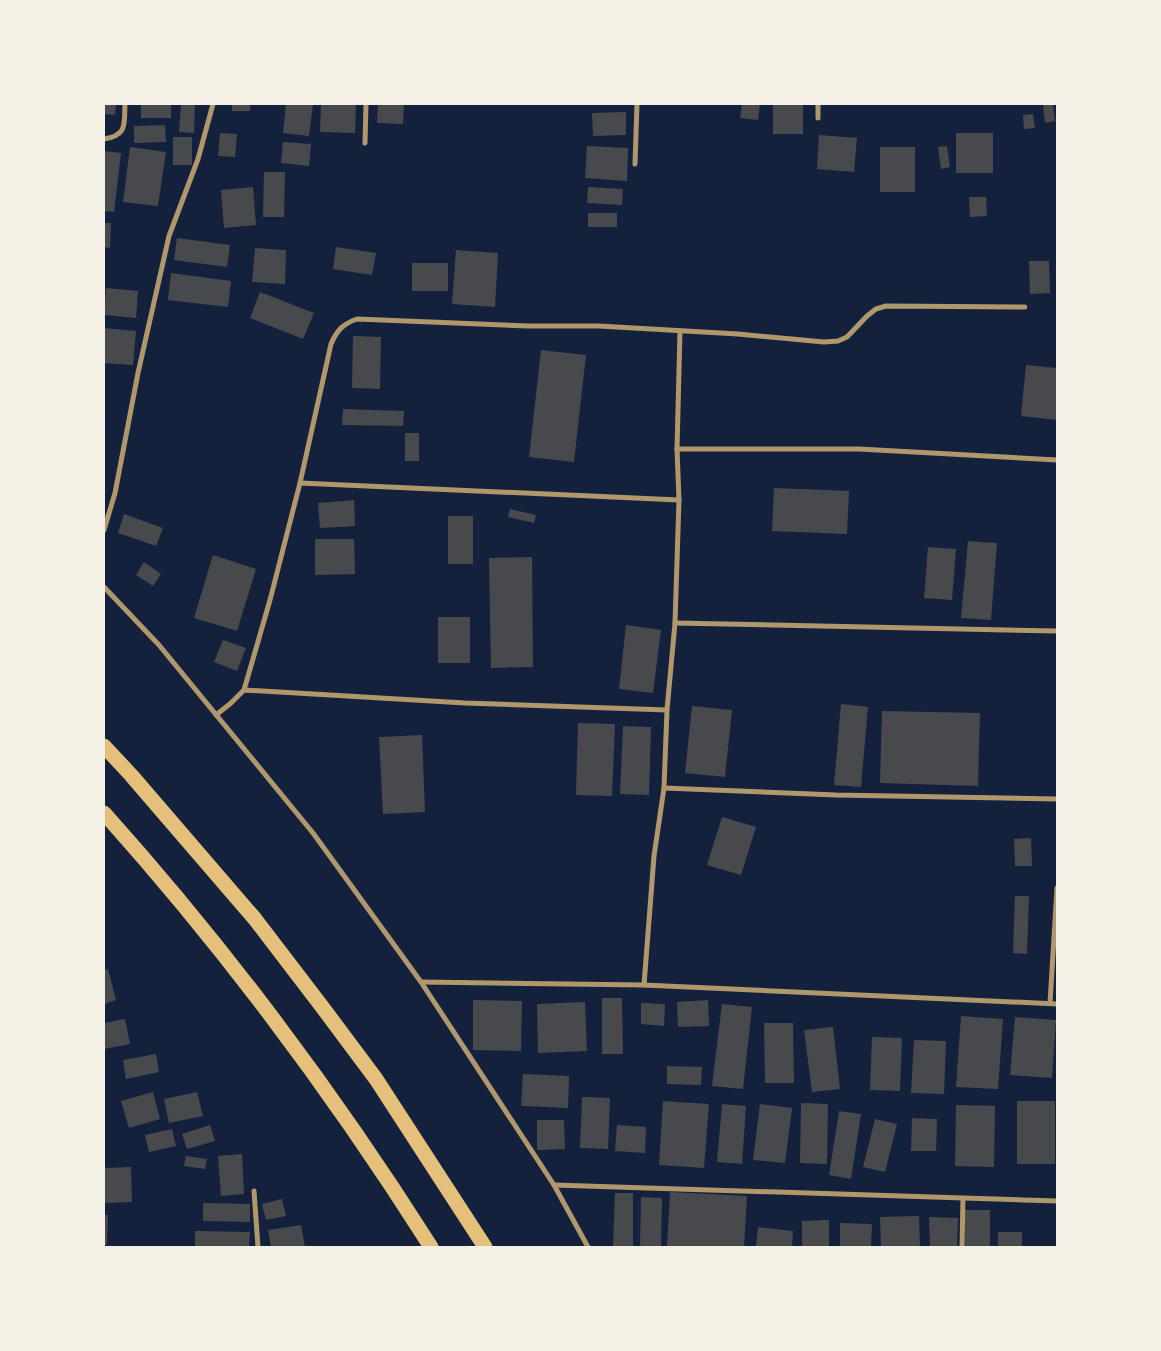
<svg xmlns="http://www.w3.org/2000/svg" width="1161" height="1351" viewBox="0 0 1161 1351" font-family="'Titillium Web',sans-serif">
	<rect width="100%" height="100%" fill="#14213d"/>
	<g fill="#48494c">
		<polygon points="104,104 116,104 115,115 104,114"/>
		<rect x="141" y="104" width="30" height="14"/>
		<polygon points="181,104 195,104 194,133 179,132"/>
		<rect x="232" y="104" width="18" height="7"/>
		<polygon points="286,104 313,104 309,136 283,133"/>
		<polygon points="321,104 356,104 355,133 320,132"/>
		<polygon points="378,104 404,104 403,124 377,123"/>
		<polygon points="742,104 760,104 758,120 740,118"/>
		<rect x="773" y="104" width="30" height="30"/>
		<polygon points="1043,104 1053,104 1055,121 1045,123"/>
		<polygon points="626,112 626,135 593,136 592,113"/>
		<polygon points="1033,114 1035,128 1024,129 1023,115"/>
		<polygon points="165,125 166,142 134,143 134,126"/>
		<polygon points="220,133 237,134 235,157 218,156"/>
		<rect x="956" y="133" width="37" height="40"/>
		<polygon points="819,135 857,138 854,172 817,169"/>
		<rect x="173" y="137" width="19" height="28"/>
		<polygon points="283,142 311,144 309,166 281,163"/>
		<polygon points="587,146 628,148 627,181 585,178"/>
		<polygon points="947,146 950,167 941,169 938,147"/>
		<polygon points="130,147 166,152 158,206 123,202"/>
		<rect x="880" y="147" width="35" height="45"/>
		<polygon points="104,151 121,153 114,212 104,211"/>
		<polygon points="264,172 285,172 284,217 263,217"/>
		<polygon points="253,187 256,225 224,228 221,190"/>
		<polygon points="588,187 623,189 622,205 587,203"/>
		<polygon points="969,197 986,197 987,216 970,217"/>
		<rect x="588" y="213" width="29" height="14"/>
		<polygon points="104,223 111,223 110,248 104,247"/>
		<polygon points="177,238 230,245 227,267 174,260"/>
		<polygon points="336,247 376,253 372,275 333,269"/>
		<polygon points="255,248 286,250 285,284 252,282"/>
		<polygon points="456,250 498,253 495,307 452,304"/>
		<polygon points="1029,261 1049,261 1050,293 1030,294"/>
		<rect x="412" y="263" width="36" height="28"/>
		<polygon points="171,273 231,281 228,307 168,300"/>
		<polygon points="106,288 138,291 136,318 104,315"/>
		<polygon points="260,292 314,313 303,339 250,318"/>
		<polygon points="104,328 136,331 133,365 104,363"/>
		<polygon points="353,336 381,337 380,389 352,388"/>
		<polygon points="541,350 586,355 574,462 529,457"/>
		<polygon points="1026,365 1057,368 1057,420 1021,416"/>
		<polygon points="343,409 404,411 403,426 342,425"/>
		<rect x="405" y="433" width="14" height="28"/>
		<polygon points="774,488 849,491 847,534 772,531"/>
		<polygon points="354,500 355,526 320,528 318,503"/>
		<polygon points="510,509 536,515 534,523 508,517"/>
		<polygon points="124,514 163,528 156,546 118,533"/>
		<rect x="448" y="516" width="25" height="48"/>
		<polygon points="315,539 354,539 355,574 315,575"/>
		<polygon points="968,541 997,543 991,620 961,618"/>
		<polygon points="928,547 956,549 952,600 924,598"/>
		<polygon points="213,555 256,569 237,631 194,618"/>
		<polygon points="532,557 533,667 491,668 489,558"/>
		<polygon points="144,562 161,574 153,586 136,575"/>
		<rect x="438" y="617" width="32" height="46"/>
		<polygon points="626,625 661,630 653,693 619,689"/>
		<polygon points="223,640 246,648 237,671 214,662"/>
		<polygon points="841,704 868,707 861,787 834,785"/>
		<polygon points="692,706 732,710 725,777 685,773"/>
		<polygon points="882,711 980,713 978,786 880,783"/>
		<polygon points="578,723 615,724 612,796 576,795"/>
		<polygon points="623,726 651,727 649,795 620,794"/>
		<polygon points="422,735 425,812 383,814 379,737"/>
		<polygon points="722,817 756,827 741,875 707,865"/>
		<polygon points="1031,838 1032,866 1015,866 1014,839"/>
		<polygon points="1015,896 1029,896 1027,954 1013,953"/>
		<polygon points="108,969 116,1000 104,1004 104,970"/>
		<polygon points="602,998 622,998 623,1054 602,1054"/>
		<polygon points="473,1000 522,1001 521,1051 473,1050"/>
		<polygon points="708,1000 709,1026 678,1027 677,1002"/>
		<polygon points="585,1002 587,1051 538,1053 537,1004"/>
		<polygon points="641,1003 665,1004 664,1026 641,1024"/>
		<polygon points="722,1004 752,1007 743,1089 712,1086"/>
		<polygon points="961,1016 1003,1019 998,1089 956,1087"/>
		<polygon points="1015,1017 1056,1020 1052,1078 1010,1075"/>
		<polygon points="125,1019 130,1044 104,1049 104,1023"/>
		<polygon points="764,1023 793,1023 794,1083 765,1083"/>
		<polygon points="833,1027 840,1089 812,1092 804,1030"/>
		<polygon points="872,1037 902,1038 900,1091 870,1090"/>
		<polygon points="914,1040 946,1041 944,1094 911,1093"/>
		<polygon points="156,1054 159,1072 126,1079 123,1060"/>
		<polygon points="667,1066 702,1067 701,1085 667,1084"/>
		<polygon points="523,1074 569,1076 568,1108 521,1106"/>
		<polygon points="153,1092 160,1119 129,1128 121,1101"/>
		<polygon points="197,1092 203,1116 169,1123 164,1099"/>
		<polygon points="582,1097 610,1098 608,1149 580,1148"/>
		<polygon points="663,1101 709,1104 704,1168 659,1165"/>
		<rect x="1017" y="1101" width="38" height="63"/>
		<polygon points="801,1103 828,1104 827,1164 800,1163"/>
		<polygon points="722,1104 746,1106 742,1164 717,1162"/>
		<polygon points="760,1104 792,1108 785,1163 753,1160"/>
		<polygon points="956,1105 995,1106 994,1167 955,1166"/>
		<polygon points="839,1111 861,1114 851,1179 829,1175"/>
		<polygon points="912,1118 937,1119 936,1151 911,1151"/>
		<polygon points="875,1119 897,1124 885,1172 863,1167"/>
		<polygon points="537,1120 564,1120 565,1149 537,1150"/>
		<polygon points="210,1125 215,1141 187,1149 182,1134"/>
		<polygon points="617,1125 646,1127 645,1153 615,1151"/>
		<polygon points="172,1129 176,1146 149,1152 145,1135"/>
		<polygon points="242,1154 244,1194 221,1196 218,1156"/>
		<polygon points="186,1156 207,1159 205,1169 184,1166"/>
		<polygon points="131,1167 132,1202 104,1203 104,1168"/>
		<polygon points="670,1192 747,1196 744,1247 667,1247"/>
		<polygon points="615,1193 633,1193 633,1247 613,1247"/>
		<polygon points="641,1197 662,1198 661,1247 640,1247"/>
		<polygon points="282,1199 286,1216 266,1220 262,1204"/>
		<polygon points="203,1203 250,1204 250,1222 203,1221"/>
		<rect x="965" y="1210" width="25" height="37"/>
		<polygon points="104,1215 108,1215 107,1245 104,1245"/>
		<polygon points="919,1216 920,1247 881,1247 880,1217"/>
		<polygon points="929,1217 958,1218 957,1247 930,1247"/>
		<polygon points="829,1220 829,1247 802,1247 802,1221"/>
		<polygon points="840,1223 872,1224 871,1247 840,1247"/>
		<polygon points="301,1225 305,1247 271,1247 268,1230"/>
		<polygon points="758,1227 793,1231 792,1247 756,1247"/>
		<polygon points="195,1231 250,1232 249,1247 195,1247"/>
		<rect x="998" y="1232" width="24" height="15"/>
	</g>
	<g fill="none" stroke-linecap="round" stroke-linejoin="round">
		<g stroke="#b1986c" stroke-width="5">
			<polyline points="818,118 818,104"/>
			<path d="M104,139c24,-4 20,-15 21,-35"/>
			<polyline points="365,143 366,104"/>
			<polyline points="635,164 637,104"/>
			<polyline points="677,449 680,331"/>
			<path d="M300,483l31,-139c6,-14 12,-20 26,-25l171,7h71l139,8 86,8 14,-1 9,-4 20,-21 9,-7 10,-3 139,1"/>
			<polyline points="104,530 115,493 138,373 169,236 198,159 213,104"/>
			<polyline points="104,587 159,645 313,833 421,982 554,1185 588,1247"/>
			<polyline points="675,623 1057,631"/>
			<polyline points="244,690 270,600 300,483 679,500"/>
			<polyline points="216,715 231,703 244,690 465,703 667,710"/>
			<polyline points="664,788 836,795 1057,799"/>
			<polyline points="421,982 644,985 1057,1004"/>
			<polyline points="644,985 654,856 664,788 667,710 675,623 679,500 677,449 859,449 1057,460"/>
			<polyline points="1050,1003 1057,888"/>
			<polyline points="554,1185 1057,1201"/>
			<polyline points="254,1191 258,1247"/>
			<polyline points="962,1247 963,1198"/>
		</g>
		<g stroke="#e5c07b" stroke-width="15">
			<polyline points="104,746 131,775 255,919 323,1008 376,1079 485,1247"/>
			<path d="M104,813c121,135 230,281 327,434"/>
		</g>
	</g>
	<rect width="1161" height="1351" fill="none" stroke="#f6f1e7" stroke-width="210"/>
</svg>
